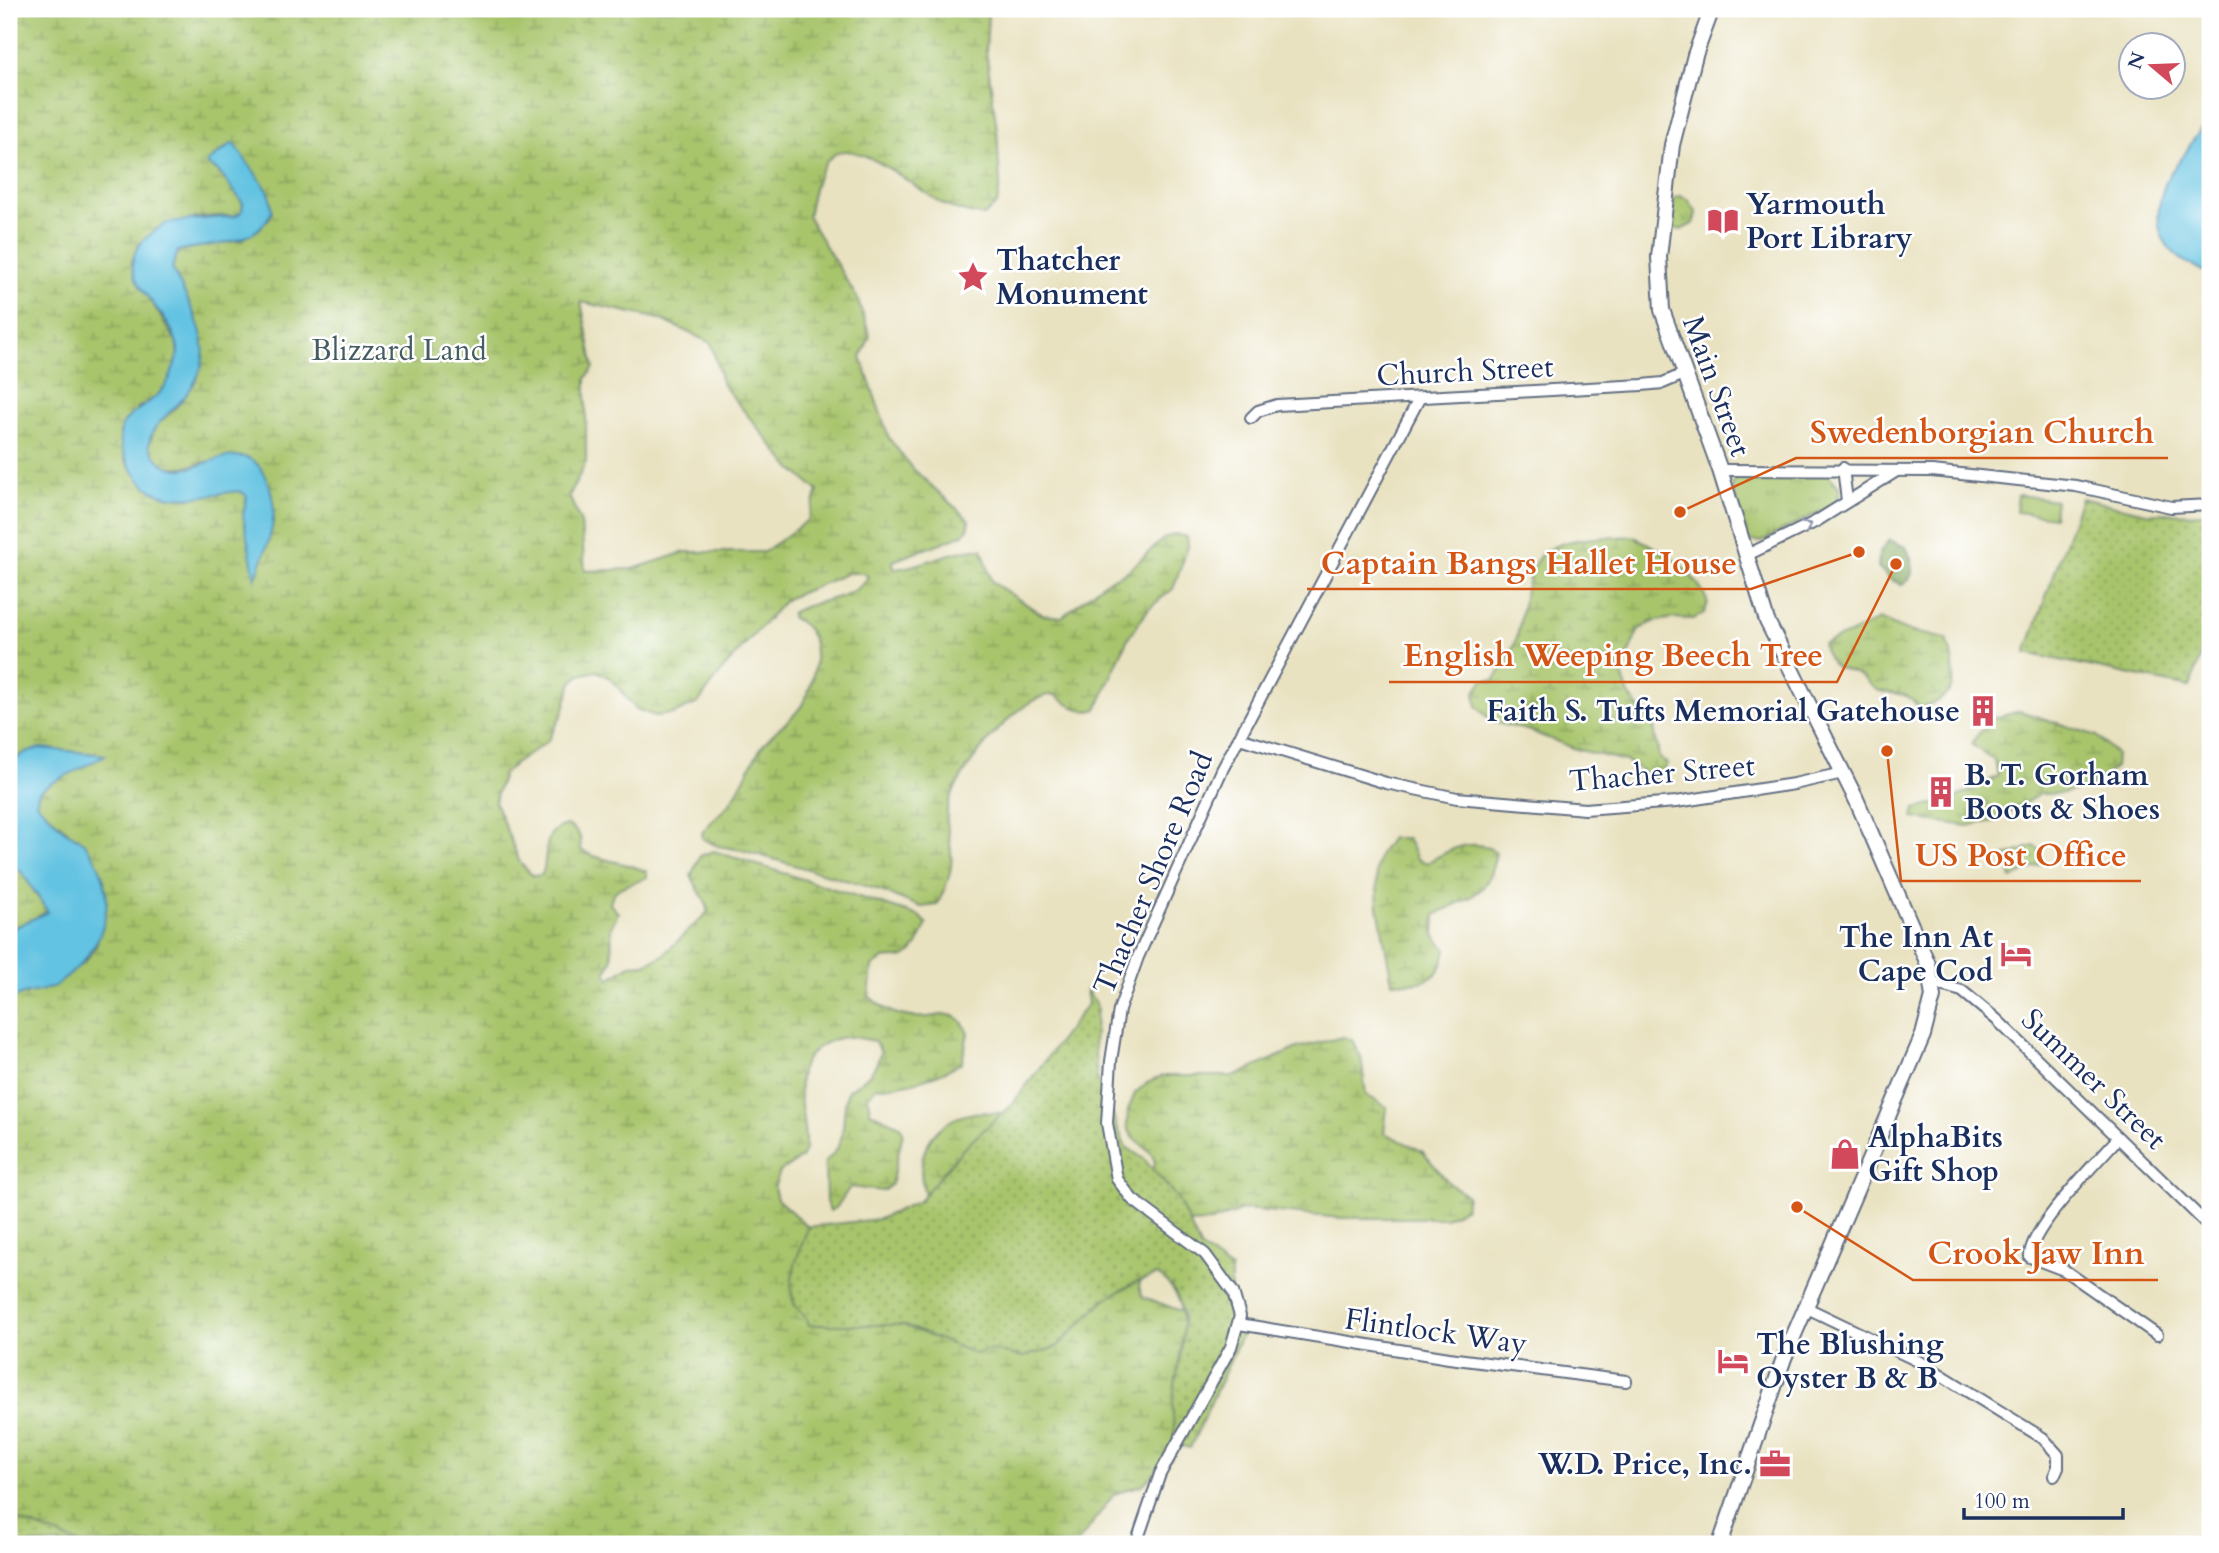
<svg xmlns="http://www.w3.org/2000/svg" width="2219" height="1553" viewBox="0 0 2219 1553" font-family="Cardo,serif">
	<defs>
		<pattern id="grass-tufts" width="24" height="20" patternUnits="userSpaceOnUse" patternTransform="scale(1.75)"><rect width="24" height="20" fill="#a8c56c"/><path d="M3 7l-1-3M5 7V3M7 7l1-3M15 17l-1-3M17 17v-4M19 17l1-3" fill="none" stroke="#88a05c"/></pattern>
		<pattern id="forest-firs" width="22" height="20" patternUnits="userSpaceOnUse" patternTransform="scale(1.75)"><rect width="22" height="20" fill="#86aa60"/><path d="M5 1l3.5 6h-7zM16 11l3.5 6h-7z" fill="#6d8b52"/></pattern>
		<pattern id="wetland-marsh" width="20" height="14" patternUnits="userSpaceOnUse" patternTransform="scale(1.75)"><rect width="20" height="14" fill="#a8c56c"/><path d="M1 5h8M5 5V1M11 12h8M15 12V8" fill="none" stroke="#88a05c"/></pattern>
		<pattern id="park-dots" width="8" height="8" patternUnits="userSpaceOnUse" patternTransform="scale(1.75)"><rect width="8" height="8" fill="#a8c56c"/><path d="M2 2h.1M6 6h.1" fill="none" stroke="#88a05c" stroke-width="1.8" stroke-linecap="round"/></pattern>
	</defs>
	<rect width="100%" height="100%" fill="#fff"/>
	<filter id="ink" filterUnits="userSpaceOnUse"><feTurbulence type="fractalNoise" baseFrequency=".0143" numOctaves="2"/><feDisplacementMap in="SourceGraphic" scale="14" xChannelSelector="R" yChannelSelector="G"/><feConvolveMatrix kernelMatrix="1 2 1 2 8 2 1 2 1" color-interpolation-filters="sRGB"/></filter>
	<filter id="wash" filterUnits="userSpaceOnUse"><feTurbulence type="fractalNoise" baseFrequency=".00686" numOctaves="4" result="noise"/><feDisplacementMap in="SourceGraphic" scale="28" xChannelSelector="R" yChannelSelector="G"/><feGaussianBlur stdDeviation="1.57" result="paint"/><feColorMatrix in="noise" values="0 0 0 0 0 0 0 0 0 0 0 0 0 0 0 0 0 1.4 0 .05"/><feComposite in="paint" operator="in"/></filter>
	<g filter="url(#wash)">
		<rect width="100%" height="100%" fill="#e9e2c1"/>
		<g fill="url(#grass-tufts)" stroke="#627a65" stroke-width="2">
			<polygon points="1679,196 1688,199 1696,212 1694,223 1681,230 1671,227 1674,199"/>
			<polygon points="1827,473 1840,488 1837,503 1761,542 1749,541 1732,487 1736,476"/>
		</g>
		<path fill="url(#forest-firs)" stroke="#506c5f" stroke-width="2" d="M1889,540l17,7c7,14 12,29 -4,38l-12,-6 -12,-12 1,-13z"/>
		<g fill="url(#wetland-marsh)" stroke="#627a65" stroke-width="2" fill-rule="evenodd">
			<path d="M9,9h984l-5,5 -2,37 11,78 3,56 -3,19 -13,12c-14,-3 -28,-5 -41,-12 -21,-11 -85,-66 -108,-50 -19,12 -23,43 -27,63l49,81 13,38 -9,21 28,81 22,29 58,53 -1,9 -6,6 -69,26 1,8c30,-2 59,-21 88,-20l10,33 51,33 19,2 43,-35 23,-11 35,-32 12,-5 12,3 1,10 -15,42 -24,19 -22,32 -30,69c-15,6 -30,-5 -42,-14 -34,-5 -100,80 -107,111 -5,19 6,40 3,59 -1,14 -8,28 -14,40l-16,2 -45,-18 -134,-39 -24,-4 -15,-7 -1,-6c9,-13 24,-23 32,-36 12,-19 20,-44 36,-60 11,-12 25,-19 33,-34 14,-25 22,-73 -11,-85l-1,-5c23,-15 61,-10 77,-36l-5,-4h-15l-62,26 -61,68 -27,36 -25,11 -18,2 -19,-7 -26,-31 -13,-7 -17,4 -8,7 -9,30 -15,29 -35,24 -10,9 -5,15 -3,13 25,61 13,13 9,-1c8,-20 -3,-44 25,-50 12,6 15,11 13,24 19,13 46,12 67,23v5c-14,9 -35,6 -37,27l8,9 -7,14 1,33 -6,12 3,7 21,-14 15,-1 17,-8 45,-43v-8l-16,-29 9,-20 14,-5 205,65 8,8c-5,10 -11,29 -23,33 -17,4 -15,-4 -32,10l-3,29c15,15 35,23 57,21 11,0 23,-6 33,2 4,2 7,10 9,14l-6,29c-22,15 -60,25 -86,25l-8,10 2,15 30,14 3,6 -12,53 -8,6 -33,-4 -14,21 -6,3 -4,-9 -1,-41c25,-16 15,-46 23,-71 18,-10 27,-18 33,-38l-7,-11c-21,-5 -34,-7 -52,4 -40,24 -14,69 -17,105l-4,8 -21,14 -6,15 3,12 30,27 43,10 78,-34c-18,-41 1,-82 46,-89 17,-2 38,2 55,3l113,158 -3,13 4,10 38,14 17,14 -26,133 -30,27 -28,9 -37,50h-465l-7,-7h-14l-17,7h-565v-542l8,-8 39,-9 31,-26 10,-15 6,-64 -5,-13 -7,-14 -55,-50c2,-4 1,-8 3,-11 3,-5 55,-31 65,-37l-64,-7 -31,17zM228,146l24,22 17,51 -26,20 -65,12 -6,17 24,52 -15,82 -26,25 -6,18c18,51 70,-4 106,18l19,56 -19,59 -9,-68 1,-14 -7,-5 -39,3 -71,-27 -6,-10 13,-49 23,-12 9,-12 9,-30 -2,-13 -32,-51 -6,-45c27,-23 63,-31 98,-29l6,-5 1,-8 -24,-31 -13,-9zM581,302l79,17 51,24 12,42 65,80 30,26 -10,29 -44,32h-79l-52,17 -48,2 -4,-48 -12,-27 17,-34v-84l8,-10z"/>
			<path d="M1632,536c29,13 64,35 76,67l-4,11 -11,5 -20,-1 -20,4 -14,7 -18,42 8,24 25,32 5,30 8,7 -11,15 -30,-18 -47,-11 -52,-20 -34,-8 -16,-15 -2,-15 8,-12h11c10,-13 18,-27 23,-43 6,-23 8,-73 29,-86 23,-15 60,-13 86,-15z"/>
			<path d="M1879,619l25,11 43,9c11,36 13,59 -27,69 -20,-22 -21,-10 -43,-18 -6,-3 -10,-10 -17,-14 -23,-14 -25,2 -38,-32l33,-12z"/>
			<polygon points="2020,711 2097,736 2116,754 2115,768 2092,785 2065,793 2040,794 1994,821 1967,826 1913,818 1915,809 1952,800 1998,776 1995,761 1971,744 1990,719"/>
			<path d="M1391,838h16l10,21 10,4c23,-14 44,-27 69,-11 -8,47 -24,42 -61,63l-1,20 12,14c-5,35 -25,35 -54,33l-14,-75 -2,-39 4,-14z"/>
			<polygon points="9,867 21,871 48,912 9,930"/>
			<polygon points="1343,1037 1352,1040 1361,1057 1366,1095 1387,1107 1384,1133 1422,1151 1449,1183 1467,1195 1465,1208 1445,1218 1341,1218 1245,1209 1211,1222 1180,1223 1153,1174 1155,1162 1151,1153 1132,1136 1127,1126 1128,1110 1135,1093 1147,1083 1162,1076 1236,1076 1297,1048"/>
		</g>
		<g fill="url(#park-dots)" stroke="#627a65" stroke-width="2">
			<polygon points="2081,498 2146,513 2210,514 2210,629 2190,687 2026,653"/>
			<polygon points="2033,846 2038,848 2044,862 2012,879 2006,856"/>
			<path d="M1086,989l11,18 -3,35 3,35 28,69 19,13 34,40 22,48 31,23v47l11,17 -52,114 -15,-4c0,-14 -3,-30 -2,-44 3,-40 29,-98 -16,-125l-21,7 -31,17 -48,48 -34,10 -32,-7 -15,4 -73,-29h-94c-2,-11 -11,-13 -15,-22 -9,-24 7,-53 14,-76l71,-8 40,-18 43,-51 52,-48 74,-99z"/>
			<polygon points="9,1517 81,1544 9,1544"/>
		</g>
		<polygon fill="#a8c56c" stroke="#627a65" stroke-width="2" points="2018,495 2056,500 2054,517 2016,512"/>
		<g fill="#64c3e2" stroke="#4079a0" stroke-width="2">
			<path d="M2210,122v152c-48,-18 -64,-47 -42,-97 4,-8 11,-14 16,-22 9,-14 13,-23 26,-33z"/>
			<path d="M233,143l36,49 3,19c-16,37 -60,31 -94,40l-6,17c27,57 55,91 0,142 -11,11 -22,19 -23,35 5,14 17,24 32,24 19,1 37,-17 63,-12 24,5 32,45 29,65 -2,18 -12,40 -18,57l-12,-64 4,-19 -7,-5c-42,4 -84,21 -109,-23 -36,-63 27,-50 41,-96 2,-7 6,-14 6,-21 -2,-42 -76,-74 -31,-114 8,-6 13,-11 22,-15l67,-6 6,-5 1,-8 -24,-31 -13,-9z"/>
			<path d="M40,748l65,7c-12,9 -61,29 -66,37 -2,3 -1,7 -3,11 9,8 18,17 27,26 7,6 16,8 22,15 40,50 21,106 -27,140 -16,11 -36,5 -49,18v-72l39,-18 -27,-41 -12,-4v-102l13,-11z"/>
		</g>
	</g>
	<g filter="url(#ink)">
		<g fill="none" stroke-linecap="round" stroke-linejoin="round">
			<defs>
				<g id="minor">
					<polyline points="1251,418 1258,411 1277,405 1642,385 1663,383 1684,374"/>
					<polyline points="1843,468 1847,501"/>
					<polyline points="1720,470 1932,471 2076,486 2171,507 2210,505"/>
					<polyline points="1745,556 1815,522 1895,472"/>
					<polyline points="1239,738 1386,783 1457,798 1585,809 1676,802 1794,784 1843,773"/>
					<polyline points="1933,983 1962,991 1996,1019 2210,1227"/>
					<path d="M2118,1138c-19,22 -90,92 -88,119l34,13 93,65"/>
					<polyline points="1805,1307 1922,1363 2043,1438 2058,1455 2058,1467 2054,1476"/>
					<polyline points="1239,1324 1449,1358 1626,1381"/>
					<polyline points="1136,1544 1160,1474 1231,1347 1240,1316 1233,1292 1205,1254 1132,1199 1117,1179 1107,1123 1111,1061 1119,1010 1138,957 1222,770 1419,399"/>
				</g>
				<polyline id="major" points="1712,9 1695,55 1672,145 1659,257 1662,310 1720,470 1767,621 1856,799 1928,964 1933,997 1923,1035 1784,1358 1720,1544"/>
			</defs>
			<use href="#minor" stroke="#636e81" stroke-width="14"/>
			<use href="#major" stroke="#636e81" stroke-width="18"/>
			<use href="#minor" stroke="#fff" stroke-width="10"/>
			<use href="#major" stroke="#fff" stroke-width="14"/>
		</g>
		<defs><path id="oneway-chevron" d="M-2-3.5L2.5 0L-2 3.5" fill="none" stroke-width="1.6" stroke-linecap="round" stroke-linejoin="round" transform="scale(1.75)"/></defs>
		<use stroke="#8d97ae" href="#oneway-chevron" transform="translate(1807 526) rotate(-28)"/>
	</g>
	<defs>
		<symbol id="library-bare" viewBox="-9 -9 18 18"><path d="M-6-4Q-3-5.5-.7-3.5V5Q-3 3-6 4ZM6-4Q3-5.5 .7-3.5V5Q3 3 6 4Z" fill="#d1495b" stroke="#fff" stroke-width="2.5" paint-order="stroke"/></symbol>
		<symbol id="sight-bare" viewBox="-9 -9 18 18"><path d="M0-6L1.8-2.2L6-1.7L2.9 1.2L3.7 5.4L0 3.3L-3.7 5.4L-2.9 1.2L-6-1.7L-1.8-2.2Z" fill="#d1495b" stroke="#fff" stroke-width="2.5" paint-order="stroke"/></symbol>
		<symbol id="building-bare" viewBox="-9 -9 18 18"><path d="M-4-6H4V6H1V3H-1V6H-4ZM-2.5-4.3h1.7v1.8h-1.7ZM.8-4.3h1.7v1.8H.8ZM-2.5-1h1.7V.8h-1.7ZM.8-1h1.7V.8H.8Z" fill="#d1495b" stroke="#fff" stroke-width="2.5" paint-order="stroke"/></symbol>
		<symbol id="hotel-bare" viewBox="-9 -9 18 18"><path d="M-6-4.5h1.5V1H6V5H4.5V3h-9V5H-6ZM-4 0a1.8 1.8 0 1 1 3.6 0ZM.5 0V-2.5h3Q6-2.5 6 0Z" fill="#d1495b" stroke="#fff" stroke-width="2.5" paint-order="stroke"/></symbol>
		<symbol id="shop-bare" viewBox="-9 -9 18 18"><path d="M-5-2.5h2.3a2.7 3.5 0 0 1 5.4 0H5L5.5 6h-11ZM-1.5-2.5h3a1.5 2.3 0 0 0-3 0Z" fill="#d1495b" stroke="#fff" stroke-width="2.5" paint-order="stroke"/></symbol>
		<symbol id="office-bare" viewBox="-9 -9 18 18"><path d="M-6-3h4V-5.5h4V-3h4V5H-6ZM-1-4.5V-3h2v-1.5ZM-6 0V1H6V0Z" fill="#d1495b" stroke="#fff" stroke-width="2.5" paint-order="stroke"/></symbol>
	</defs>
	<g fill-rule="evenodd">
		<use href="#library-bare" x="1701" y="199" width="44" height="44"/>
		<use href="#sight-bare" x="951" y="255" width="44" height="44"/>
		<use href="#building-bare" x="1961" y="689" width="44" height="44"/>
		<use href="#building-bare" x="1919" y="770" width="44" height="44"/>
		<use href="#hotel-bare" x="1994" y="932" width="44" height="44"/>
		<use href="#shop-bare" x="1823" y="1132" width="44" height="44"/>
		<use href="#hotel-bare" x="1711" y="1339" width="44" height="44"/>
		<use href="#office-bare" x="1753" y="1442" width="44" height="44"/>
	</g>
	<g text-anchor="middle" stroke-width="5" stroke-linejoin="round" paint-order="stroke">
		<g font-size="30" font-weight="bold" fill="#1b2f5e" stroke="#fff" text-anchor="start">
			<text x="1746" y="214">Yarmouth<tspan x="1746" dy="34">Port Library</tspan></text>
			<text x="996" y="270">Thatcher<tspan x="996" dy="34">Monument</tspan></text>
			<text x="1960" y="721" text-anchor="end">Faith S. Tufts Memorial Gatehouse</text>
			<text x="1964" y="785">B. T. Gorham<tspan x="1964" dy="34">Boots &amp; Shoes</tspan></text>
			<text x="1993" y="947" text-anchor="end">The Inn At<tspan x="1993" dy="34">Cape Cod</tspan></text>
			<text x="1868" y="1147">AlphaBits<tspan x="1868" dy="34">Gift Shop</tspan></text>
			<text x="1756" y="1354">The Blushing<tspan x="1756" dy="34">Oyster B &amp; B</tspan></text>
			<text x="1752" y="1474" text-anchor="end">W.D. Price, Inc.</text>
		</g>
		<g font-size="30" fill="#455c62" stroke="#fff">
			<text x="399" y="360">Blizzard Land</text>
		</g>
		<g font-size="30" fill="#1b2f5e" stroke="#fff">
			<text transform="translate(1465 371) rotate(-3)" y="10">Church Street</text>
			<text transform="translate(1717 386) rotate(70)" y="10">Main Street</text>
			<text transform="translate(1662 773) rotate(-5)" y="10">Thacher Street</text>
			<text transform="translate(1153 873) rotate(-67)" y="10">Thacher Shore Road</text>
			<text transform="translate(2094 1079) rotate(44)" y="10">Summer Street</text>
			<text transform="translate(1436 1331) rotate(8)" y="10">Flintlock Way</text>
		</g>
	</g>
	<path fill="none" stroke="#d45514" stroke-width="2.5" d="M1680 512L1796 458H2168M1859 552L1751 589H1307M1896 564L1837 682H1389M1887 751L1901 881H2141M1797 1207L1913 1280H2158"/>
	<g fill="#d45514" stroke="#fff" stroke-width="2.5">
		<circle cx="1680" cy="512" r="7"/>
		<circle cx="1859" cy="552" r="7"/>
		<circle cx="1896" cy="564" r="7"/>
		<circle cx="1887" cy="751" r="7"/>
		<circle cx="1797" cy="1207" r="7"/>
	</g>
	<g font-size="32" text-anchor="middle" font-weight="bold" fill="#d45514" stroke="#fff" stroke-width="5" stroke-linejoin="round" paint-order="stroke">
		<text x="1982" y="443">Swedenborgian Church</text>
		<text x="1529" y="574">Captain Bangs Hallet House</text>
		<text x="1613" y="666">English Weeping Beech Tree</text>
		<text x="2021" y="866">US Post Office</text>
		<text x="2036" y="1264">Crook Jaw Inn</text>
	</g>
	<rect width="2219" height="1553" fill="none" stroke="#fff" stroke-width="35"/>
	<g transform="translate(2152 66) rotate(289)"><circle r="33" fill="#ffffff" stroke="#a4acbf" stroke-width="2"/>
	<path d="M0-5L12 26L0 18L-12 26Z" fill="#d1495b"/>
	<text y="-10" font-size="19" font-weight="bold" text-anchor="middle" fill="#1b2f5e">N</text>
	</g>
	<path d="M1964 1508v10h159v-10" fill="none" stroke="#1b2f5e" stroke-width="3.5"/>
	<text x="1974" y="1508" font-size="21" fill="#1b2f5e" stroke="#ffffff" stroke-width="5" paint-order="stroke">100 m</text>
</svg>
